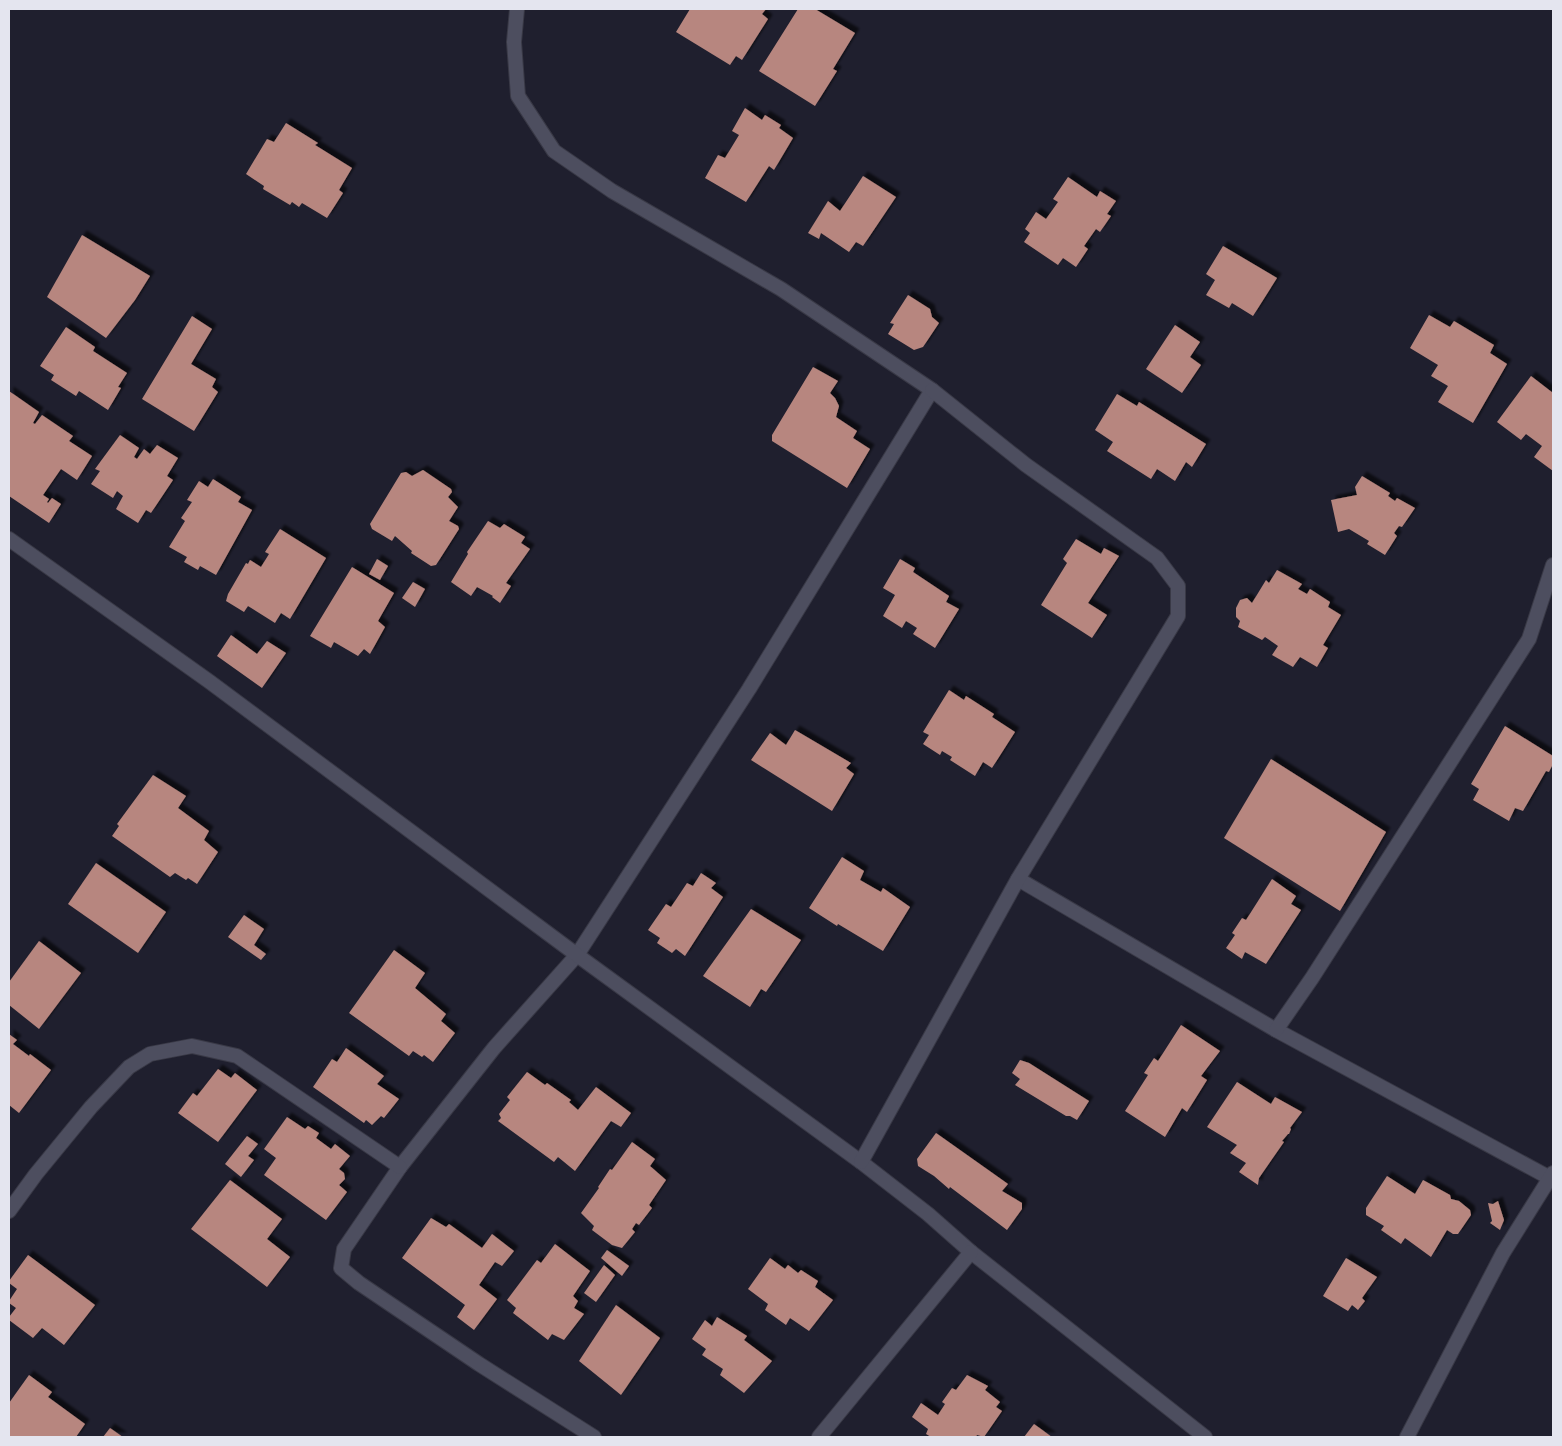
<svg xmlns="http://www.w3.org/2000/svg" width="1562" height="1446" viewBox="0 0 1562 1446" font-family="Rubik,sans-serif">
	<defs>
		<filter id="shadow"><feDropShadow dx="4.5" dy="-4.5" stdDeviation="1" flood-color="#0009"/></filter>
	</defs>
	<rect width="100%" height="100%" fill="#1f1f2e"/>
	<g fill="#b7867f" filter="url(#shadow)">
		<polygon points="690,9 766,9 762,14 768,19 742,60 736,56 730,65 676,32"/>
		<polygon points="798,9 815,9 855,33 833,69 837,71 815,106 759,71"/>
		<polygon points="745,108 762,120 765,115 781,125 779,128 793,138 774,170 769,166 746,202 705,178 718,155 725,158 739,135 732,131"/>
		<polygon points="286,123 318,143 315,145 352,168 339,190 343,193 327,218 302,203 299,207 292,202 290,205 263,189 264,186 246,174 267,139 274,142"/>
		<polygon points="863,176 896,197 863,246 856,242 849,252 821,233 819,239 808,233 828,201 840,211"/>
		<polygon points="1068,177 1097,197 1100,191 1116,201 1107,214 1111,216 1100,232 1096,229 1084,246 1088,249 1076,267 1063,258 1058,265 1024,242 1030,233 1025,229 1036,212 1046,219 1058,202 1053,199"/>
		<polygon points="82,235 150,276 135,300 106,338 47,297"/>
		<polygon points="1223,246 1277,278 1253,316 1232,303 1229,308 1206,295 1215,280 1206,274"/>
		<polygon points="908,295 930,309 932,317 939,323 923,347 914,350 888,334 894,324 890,323"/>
		<polygon points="1429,315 1450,327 1454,321 1494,345 1490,353 1507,364 1473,423 1438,402 1448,386 1431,376 1438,365 1410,348"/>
		<polygon points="192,316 212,329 191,364 216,379 212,387 218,392 194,431 142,399"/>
		<polygon points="1175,325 1200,342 1190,357 1201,365 1182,393 1146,369"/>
		<polygon points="66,327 95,347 93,351 127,373 118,387 121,388 108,410 79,391 76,396 51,380 54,375 40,366"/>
		<polygon points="813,367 838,381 830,393 835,398 839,406 836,417 857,431 853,438 870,449 847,488 772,441 772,435"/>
		<polygon points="1531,376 1553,393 1553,471 1534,457 1542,446 1526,434 1521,440 1497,422"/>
		<polygon points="9,391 39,412 33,423 35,424 42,415 73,436 69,441 92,456 77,480 61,469 43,495 49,499 47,502 48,503 52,498 61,504 49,523 9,496"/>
		<polygon points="1117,394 1137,406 1139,402 1206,444 1192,467 1186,462 1175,481 1157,469 1151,479 1107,451 1113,442 1095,430"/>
		<polygon points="120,435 139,448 134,457 137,459 144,449 150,454 157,445 178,458 167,476 173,480 151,513 146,510 138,523 116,509 123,496 117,491 113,498 91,484 100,471 95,469"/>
		<polygon points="423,470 451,489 452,492 448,497 458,507 449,521 458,526 459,529 436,565 431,566 411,553 412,551 395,536 392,541 372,529 370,524 401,473 406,472 412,476"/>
		<polygon points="1362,476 1390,493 1388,496 1395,501 1397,498 1415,508 1402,527 1399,526 1394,533 1397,536 1385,555 1367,544 1369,541 1349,529 1338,532 1331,500 1357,495 1355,487"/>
		<polygon points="213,479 241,497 238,502 252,510 216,575 200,566 198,570 184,562 187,557 169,547 185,521 181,518 192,502 187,500 199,481 208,487"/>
		<polygon points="488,521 500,528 504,524 525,537 521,543 530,549 506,583 511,586 500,603 492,597 493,596 477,587 471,596 451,582 468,554 467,552"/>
		<polygon points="280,529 326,558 290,619 281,613 275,623 248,606 244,612 226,601 228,594 246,563 248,564 250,560 261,567 269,554 265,552"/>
		<polygon points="1076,539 1101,554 1104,548 1119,556 1088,603 1107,615 1092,638 1041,605 1067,563 1063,559"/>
		<polygon points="377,559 388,566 380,580 369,574"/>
		<polygon points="900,559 915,568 913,572 949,596 946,602 959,609 935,648 913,634 917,628 906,621 902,628 883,616 895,595 883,588"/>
		<polygon points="352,567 394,593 378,621 385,627 370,654 364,649 358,656 334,642 331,648 310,636"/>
		<polygon points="1277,570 1302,584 1298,589 1307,594 1310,589 1330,602 1328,607 1341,615 1323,645 1328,648 1317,667 1300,657 1293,667 1272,655 1278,646 1265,637 1262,640 1238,627 1240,621 1236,617 1236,608 1240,600 1247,598 1252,603 1266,580 1269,583"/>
		<polygon points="413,582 425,589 415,607 402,598"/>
		<polygon points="231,635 257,654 267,641 286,653 262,688 217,656"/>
		<polygon points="949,690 964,700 966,696 994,714 992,717 1015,732 992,768 983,762 975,776 950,760 952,757 942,751 940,755 923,744 929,735 923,732"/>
		<polygon points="1505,726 1553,756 1553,764 1549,772 1546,771 1523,811 1515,808 1509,821 1473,800 1479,789 1471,784"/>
		<polygon points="795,730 851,763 846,768 854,774 832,811 751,760 770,733 786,745"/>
		<polygon points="1271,759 1386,832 1340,911 1224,838"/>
		<polygon points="153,775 186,796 178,808 209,831 204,840 218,852 197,884 188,878 186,880 175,873 170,877 112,836 119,826 117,824"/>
		<polygon points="842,857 864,871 860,880 881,892 883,888 910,907 883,951 838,924 837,926 809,908"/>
		<polygon points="96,863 166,912 138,953 68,904"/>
		<polygon points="701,873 716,883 711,888 723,897 685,956 676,949 672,953 657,943 660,938 648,930 666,904 671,907 687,883 693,886"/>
		<polygon points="1272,879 1296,896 1291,904 1301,910 1266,964 1245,952 1242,959 1226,948 1235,935 1232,933 1242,918 1246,920"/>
		<polygon points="751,909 801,940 766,992 761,989 750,1007 703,976"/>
		<polygon points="244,915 264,929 254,945 266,954 261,960 228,937"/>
		<polygon points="39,941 81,973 39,1029 9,1005 9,982"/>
		<polygon points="394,950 425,973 415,988 446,1014 441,1021 455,1033 433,1062 424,1055 422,1057 413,1051 409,1056 349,1013"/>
		<polygon points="1181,1025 1220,1051 1201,1076 1207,1080 1187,1112 1182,1108 1165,1137 1125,1111 1148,1075 1144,1073 1154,1058 1158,1061"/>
		<polygon points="9,1034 17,1040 13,1044 29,1056 30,1054 51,1070 19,1113 9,1105"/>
		<polygon points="346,1048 384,1076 377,1084 399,1099 384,1118 381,1116 372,1125 366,1120 364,1123 313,1087 332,1059 337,1062"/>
		<polygon points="1020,1060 1029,1063 1089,1101 1077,1120 1070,1116 1066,1116 1015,1085 1020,1079 1012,1073"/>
		<polygon points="218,1069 231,1078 235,1073 257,1090 218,1142 178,1113 193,1093 197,1096"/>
		<polygon points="527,1072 545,1085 547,1083 571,1100 569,1102 578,1110 596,1087 631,1113 621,1127 611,1121 575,1171 558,1157 554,1162 498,1121 501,1118 499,1114 510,1100 507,1097"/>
		<polygon points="1237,1082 1271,1104 1275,1097 1302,1112 1290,1128 1291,1129 1289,1134 1288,1134 1282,1141 1284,1142 1259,1178 1258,1185 1239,1172 1246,1163 1230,1153 1237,1145 1207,1127"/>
		<polygon points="287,1117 305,1129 308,1126 319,1133 316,1138 331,1149 335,1144 350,1156 339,1169 344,1173 345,1179 339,1185 347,1192 326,1220 264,1175 276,1158 264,1149"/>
		<polygon points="936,1133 1008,1184 1002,1191 1022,1203 1022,1209 1007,1230 950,1187 949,1189 934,1176 918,1166 917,1159"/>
		<polygon points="247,1136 258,1144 248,1156 254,1160 241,1177 225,1164"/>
		<polygon points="632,1142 655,1159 650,1166 666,1180 649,1205 652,1208 639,1225 636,1223 632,1229 635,1232 622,1248 612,1245 592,1230 594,1226 581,1213 599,1188 598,1187 610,1169 612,1170"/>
		<polygon points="1387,1176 1415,1194 1423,1180 1450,1195 1451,1199 1459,1201 1470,1210 1471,1215 1458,1234 1453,1234 1447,1230 1431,1257 1405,1238 1401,1244 1381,1230 1384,1226 1366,1215 1366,1208"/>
		<polygon points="230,1180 282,1219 267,1239 290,1257 267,1287 191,1229"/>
		<polygon points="1498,1201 1504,1220 1500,1230 1490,1223 1492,1221 1488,1203 1493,1204"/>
		<polygon points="431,1218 446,1227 449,1224 482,1248 492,1234 514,1251 502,1266 495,1262 479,1285 497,1299 474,1330 457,1317 465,1305 402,1258"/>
		<polygon points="555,1244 590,1271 573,1296 578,1301 574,1308 584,1314 564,1340 552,1334 548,1340 513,1313 516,1308 507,1300 537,1260 541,1263"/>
		<polygon points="607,1250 629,1266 622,1276 601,1258"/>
		<polygon points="28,1255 95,1305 64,1345 42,1328 33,1338 9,1320 9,1317 16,1308 9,1303 9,1301 17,1289 9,1283 9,1281"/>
		<polygon points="770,1258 785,1269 788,1265 798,1273 801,1270 818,1281 815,1287 833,1300 809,1331 790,1318 786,1325 765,1310 768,1304 748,1289"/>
		<polygon points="1346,1258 1377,1277 1362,1298 1365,1301 1358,1310 1352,1305 1348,1311 1323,1296"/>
		<polygon points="604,1265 615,1275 596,1302 584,1293"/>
		<polygon points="616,1305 660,1338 621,1395 579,1361"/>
		<polygon points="717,1317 747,1336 744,1340 772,1361 744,1393 720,1375 723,1369 702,1355 706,1349 692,1339 705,1320 712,1326"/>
		<polygon points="29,1375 52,1392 48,1397 85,1424 76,1437 9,1437 9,1403"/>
		<polygon points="967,1375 988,1386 985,1390 1000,1402 996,1407 1002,1411 984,1437 977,1435 976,1437 931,1437 926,1434 928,1429 912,1417 921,1403 938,1415 945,1404 942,1402 952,1388 956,1390"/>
		<polygon points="1034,1424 1052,1437 1024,1437"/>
		<polygon points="110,1428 123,1437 103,1437"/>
	</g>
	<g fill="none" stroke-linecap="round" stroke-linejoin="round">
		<defs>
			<g id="minor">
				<polyline points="517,9 514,42 518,96 554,151 612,191 781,289 932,390 749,689 577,955 494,1048 400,1167 344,1249 341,1268 359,1283 479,1364 594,1437"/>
				<polyline points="9,539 210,682 577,955 861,1162 928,1214 971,1252 1205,1437"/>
				<polyline points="1018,879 1276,1030 1550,1178"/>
				<polyline points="1276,1030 1312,978 1529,639 1553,565"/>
				<polyline points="861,1162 1018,879 1178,616 1178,586 1157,558 1026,465 932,390"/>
				<polyline points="9,1211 36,1174 91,1107 129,1067 150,1054 192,1046 237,1056 400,1167"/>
				<polyline points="819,1437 971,1252"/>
				<polyline points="1407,1437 1503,1253 1553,1173"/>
			</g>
		</defs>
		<use href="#minor" stroke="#393946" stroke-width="16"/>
		<use href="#minor" stroke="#4d4e5f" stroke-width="14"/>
	</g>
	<rect width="1562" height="1446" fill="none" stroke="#e4e5ef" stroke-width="20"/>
</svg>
